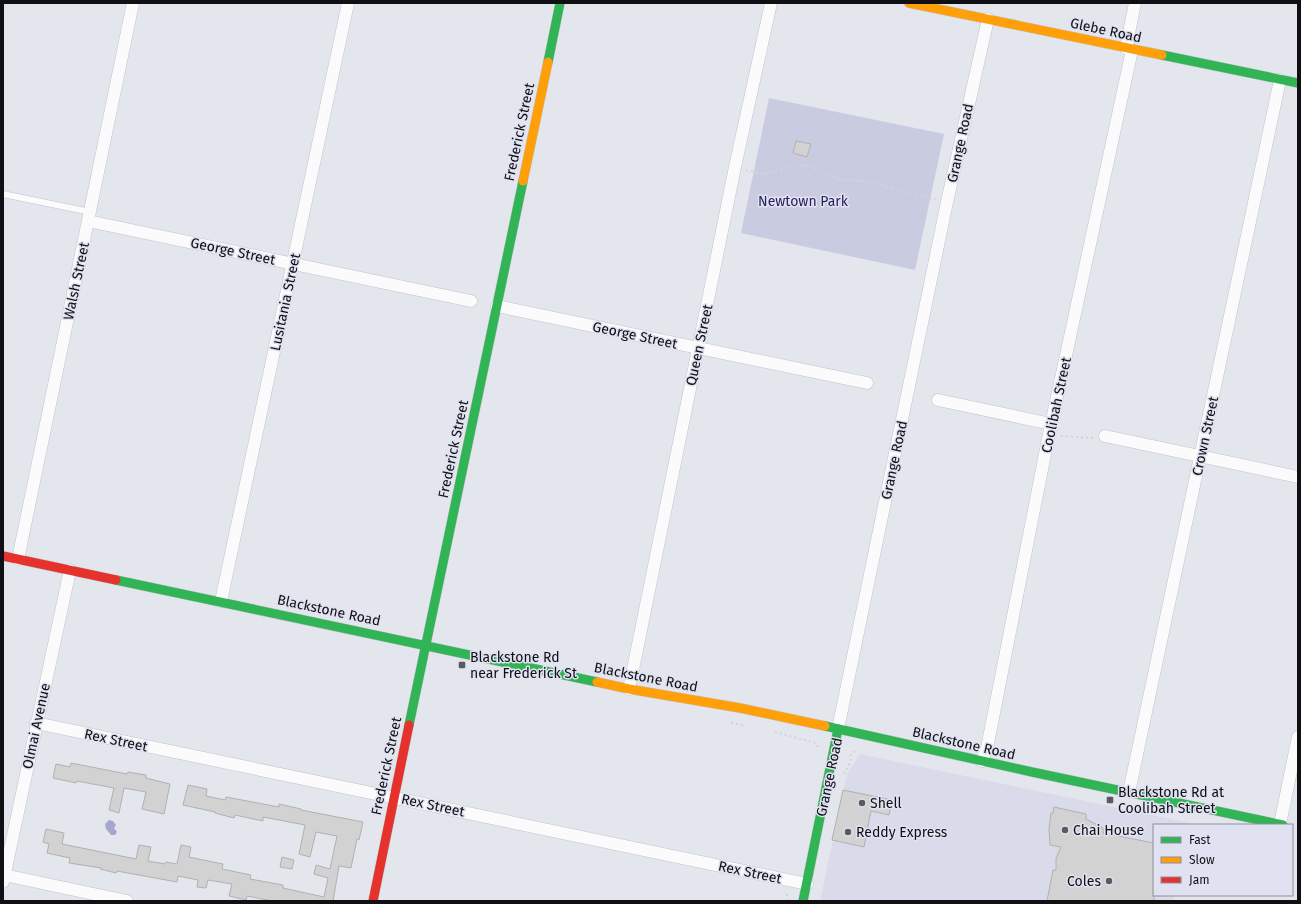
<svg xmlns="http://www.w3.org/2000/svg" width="1301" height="904" viewBox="0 0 1301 904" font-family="'Fira Sans',sans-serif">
	<rect width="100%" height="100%" fill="#e4e6ee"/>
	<polygon fill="#d9dbeb" points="860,754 1190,823 1190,825 1154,825 1154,895 1175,895 1173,901 820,901 847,774"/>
	<path fill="#c9cbe1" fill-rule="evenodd" d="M769,98l175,36 -29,136 -174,-37zM796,141l14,3 -3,13 -14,-4z"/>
	<polygon fill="#a6a7cc" points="109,820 113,821 116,825 114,828 117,832 115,835 111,835 106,829 105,824"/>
	<g fill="#d2d2d2" stroke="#b1b0b2">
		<polygon points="796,141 811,144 807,157 793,153"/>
		<polygon points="71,763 127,774 128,772 146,775 146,778 170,784 164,814 142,809 146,792 124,788 119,813 109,810 114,788 77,781 76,783 53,778 56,764 70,767"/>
		<polygon points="188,785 207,789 206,796 225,800 226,797 279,807 279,804 301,809 301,810 363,822 359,840 357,839 351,868 339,866 333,901 272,901 247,896 246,900 229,896 232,884 208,880 206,888 197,887 198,880 178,876 177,882 117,871 116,873 100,869 101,868 69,863 70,858 47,853 49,844 43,842 46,829 64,833 62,844 136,859 139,845 151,847 148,861 165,864 166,862 177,864 181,845 191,847 189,857 223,864 222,869 251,875 250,879 283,885 283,888 324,897 328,878 314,874 316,865 330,869 337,836 316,832 310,857 299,854 305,825 263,817 263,821 235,815 234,818 215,813 215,812 183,805"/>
		<polygon points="843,790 892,800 889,815 871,811 864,847 832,840"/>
		<polygon points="1054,807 1086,814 1086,819 1103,828 1103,833 1154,843 1154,901 1047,901 1053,870 1056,870 1056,858 1061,847 1050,845 1049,829 1051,813 1053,813"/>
		<polygon points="282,857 294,860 292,869 280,867"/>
	</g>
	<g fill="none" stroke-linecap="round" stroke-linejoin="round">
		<defs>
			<polyline id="lane" points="3,194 90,212"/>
			<g id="street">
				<polyline points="1126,48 1135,3"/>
				<polyline points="88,221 471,301"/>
				<polyline points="497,306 867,383"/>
				<polyline points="938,400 1051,424"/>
				<polyline points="1105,436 1298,477"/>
				<polyline points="18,559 133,3"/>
				<polyline points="221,601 348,3"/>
				<polyline points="629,689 735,167 771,3"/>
				<polyline points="36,723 807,884"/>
				<polyline points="838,729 947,202 988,19"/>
				<polyline points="982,761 987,748 1049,434 1132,50"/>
				<polyline points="1129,792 1280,80"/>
				<polyline points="1280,824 1298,737"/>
				<polyline points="4,875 127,901"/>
				<polyline points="3,882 70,570"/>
			</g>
			<g id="fast">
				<polyline points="1162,55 1298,83"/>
				<polyline points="548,62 560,3"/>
				<polyline points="116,580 597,682"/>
				<polyline points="409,725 523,181"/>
				<polyline points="825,726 1032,772 1283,825"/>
				<polyline points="803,901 838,729"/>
			</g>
			<g id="slow">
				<polyline points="909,3 1162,55"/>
				<polyline points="523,181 548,62"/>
				<polyline points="597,682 629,689 740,708 825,726"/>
			</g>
			<g id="jam">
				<polyline points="3,556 116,580"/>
				<polyline points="373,901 409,725"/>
			</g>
		</defs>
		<use href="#lane" stroke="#c3c3c9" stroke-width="7"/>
		<use href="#street" stroke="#c3c3c9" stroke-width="13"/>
		<use href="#fast" stroke="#c3c3c9" stroke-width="10"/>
		<use href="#slow" stroke="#c3c3c9" stroke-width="10"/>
		<use href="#jam" stroke="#c3c3c9" stroke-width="10"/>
		<g stroke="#d4d4d6" stroke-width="2" stroke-dasharray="2 3" stroke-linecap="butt">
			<polyline points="746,170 763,174 799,165 809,166 838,179 868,182 936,199"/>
			<polyline points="1061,436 1094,438"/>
			<polyline points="731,723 743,725"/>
			<polyline points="775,732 816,743 819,749"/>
			<polyline points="844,774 851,761 850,756 855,751"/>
			<polyline points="787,901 787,892"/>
		</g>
		<use href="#lane" stroke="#fbfbfc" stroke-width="6"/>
		<use href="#street" stroke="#fbfbfc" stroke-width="12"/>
		<use href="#fast" stroke="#30b455" stroke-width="9"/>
		<use href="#slow" stroke="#ff9f0a" stroke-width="9"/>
		<use href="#jam" stroke="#e5322d" stroke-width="9"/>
	</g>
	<g fill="#5a5a60" stroke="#e1e2f1" stroke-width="1.5">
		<rect x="458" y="661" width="8" height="8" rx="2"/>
		<rect x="1106" y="796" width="8" height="8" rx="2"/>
		<circle cx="862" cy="803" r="4"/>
		<circle cx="1065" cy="830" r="4"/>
		<circle cx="848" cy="832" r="4"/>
		<circle cx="1109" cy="881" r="4"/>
	</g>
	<g text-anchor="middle" stroke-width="3" stroke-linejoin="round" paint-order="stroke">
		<g font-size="14" fill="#0f0f14" stroke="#e1e2f1">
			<text transform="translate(1106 30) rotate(12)" y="5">Glebe Road</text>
			<text transform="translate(519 132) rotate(-78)" y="5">Frederick Street</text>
			<text transform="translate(960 143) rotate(-78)" y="5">Grange Road</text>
			<text transform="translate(233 251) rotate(12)" y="5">George Street</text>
			<text transform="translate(76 281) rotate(-78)" y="5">Walsh Street</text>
			<text transform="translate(285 302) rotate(-78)" y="5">Lusitania Street</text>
			<text transform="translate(635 335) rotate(12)" y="5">George Street</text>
			<text transform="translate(699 345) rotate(-78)" y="5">Queen Street</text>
			<text transform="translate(1056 405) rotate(-78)" y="5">Coolibah Street</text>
			<text transform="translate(1205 436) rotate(-78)" y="5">Crown Street</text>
			<text transform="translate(453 449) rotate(-78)" y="5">Frederick Street</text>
			<text transform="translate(894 460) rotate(-78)" y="5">Grange Road</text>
			<text transform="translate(329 610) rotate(12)" y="5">Blackstone Road</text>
			<text transform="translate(646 677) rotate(11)" y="5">Blackstone Road</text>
			<text transform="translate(36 726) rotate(-78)" y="5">Olmai Avenue</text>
			<text transform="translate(116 740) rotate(12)" y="5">Rex Street</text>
			<text transform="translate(964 743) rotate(13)" y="5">Blackstone Road</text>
			<text transform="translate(386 766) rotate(-78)" y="5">Frederick Street</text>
			<text transform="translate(829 777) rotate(-78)" y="5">Grange Road</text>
			<text transform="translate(433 805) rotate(12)" y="5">Rex Street</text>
			<text transform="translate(750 872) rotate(12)" y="5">Rex Street</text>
		</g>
		<g font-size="14" fill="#28215d" stroke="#e1e2f1">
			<text x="803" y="206">Newtown Park</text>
		</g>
		<g font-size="14" fill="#0f0f14" stroke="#e1e2f1" text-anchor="start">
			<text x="470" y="662">Blackstone Rd<tspan x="470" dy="16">near Frederick St</tspan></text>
			<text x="1118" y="797">Blackstone Rd at<tspan x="1118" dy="16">Coolibah Street</tspan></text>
			<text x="870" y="808">Shell</text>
			<text x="1073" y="835">Chai House</text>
			<text x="856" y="837">Reddy Express</text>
			<text x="1101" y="886" text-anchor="end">Coles</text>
		</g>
	</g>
	<rect width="1301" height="904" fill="none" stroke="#0f0f14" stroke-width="8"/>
	<rect x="1153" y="824" width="140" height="72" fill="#e1e2f1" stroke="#8d8e99"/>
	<rect x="1161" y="837" width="20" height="6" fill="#30b455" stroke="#8d8e99"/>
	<text x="1189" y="844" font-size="12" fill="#0f0f14">Fast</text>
	<rect x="1161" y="857" width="20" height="6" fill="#ff9f0a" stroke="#8d8e99"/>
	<text x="1189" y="864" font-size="12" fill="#0f0f14">Slow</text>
	<rect x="1161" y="877" width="20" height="6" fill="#e5322d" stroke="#8d8e99"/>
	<text x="1189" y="884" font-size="12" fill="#0f0f14">Jam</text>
</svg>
